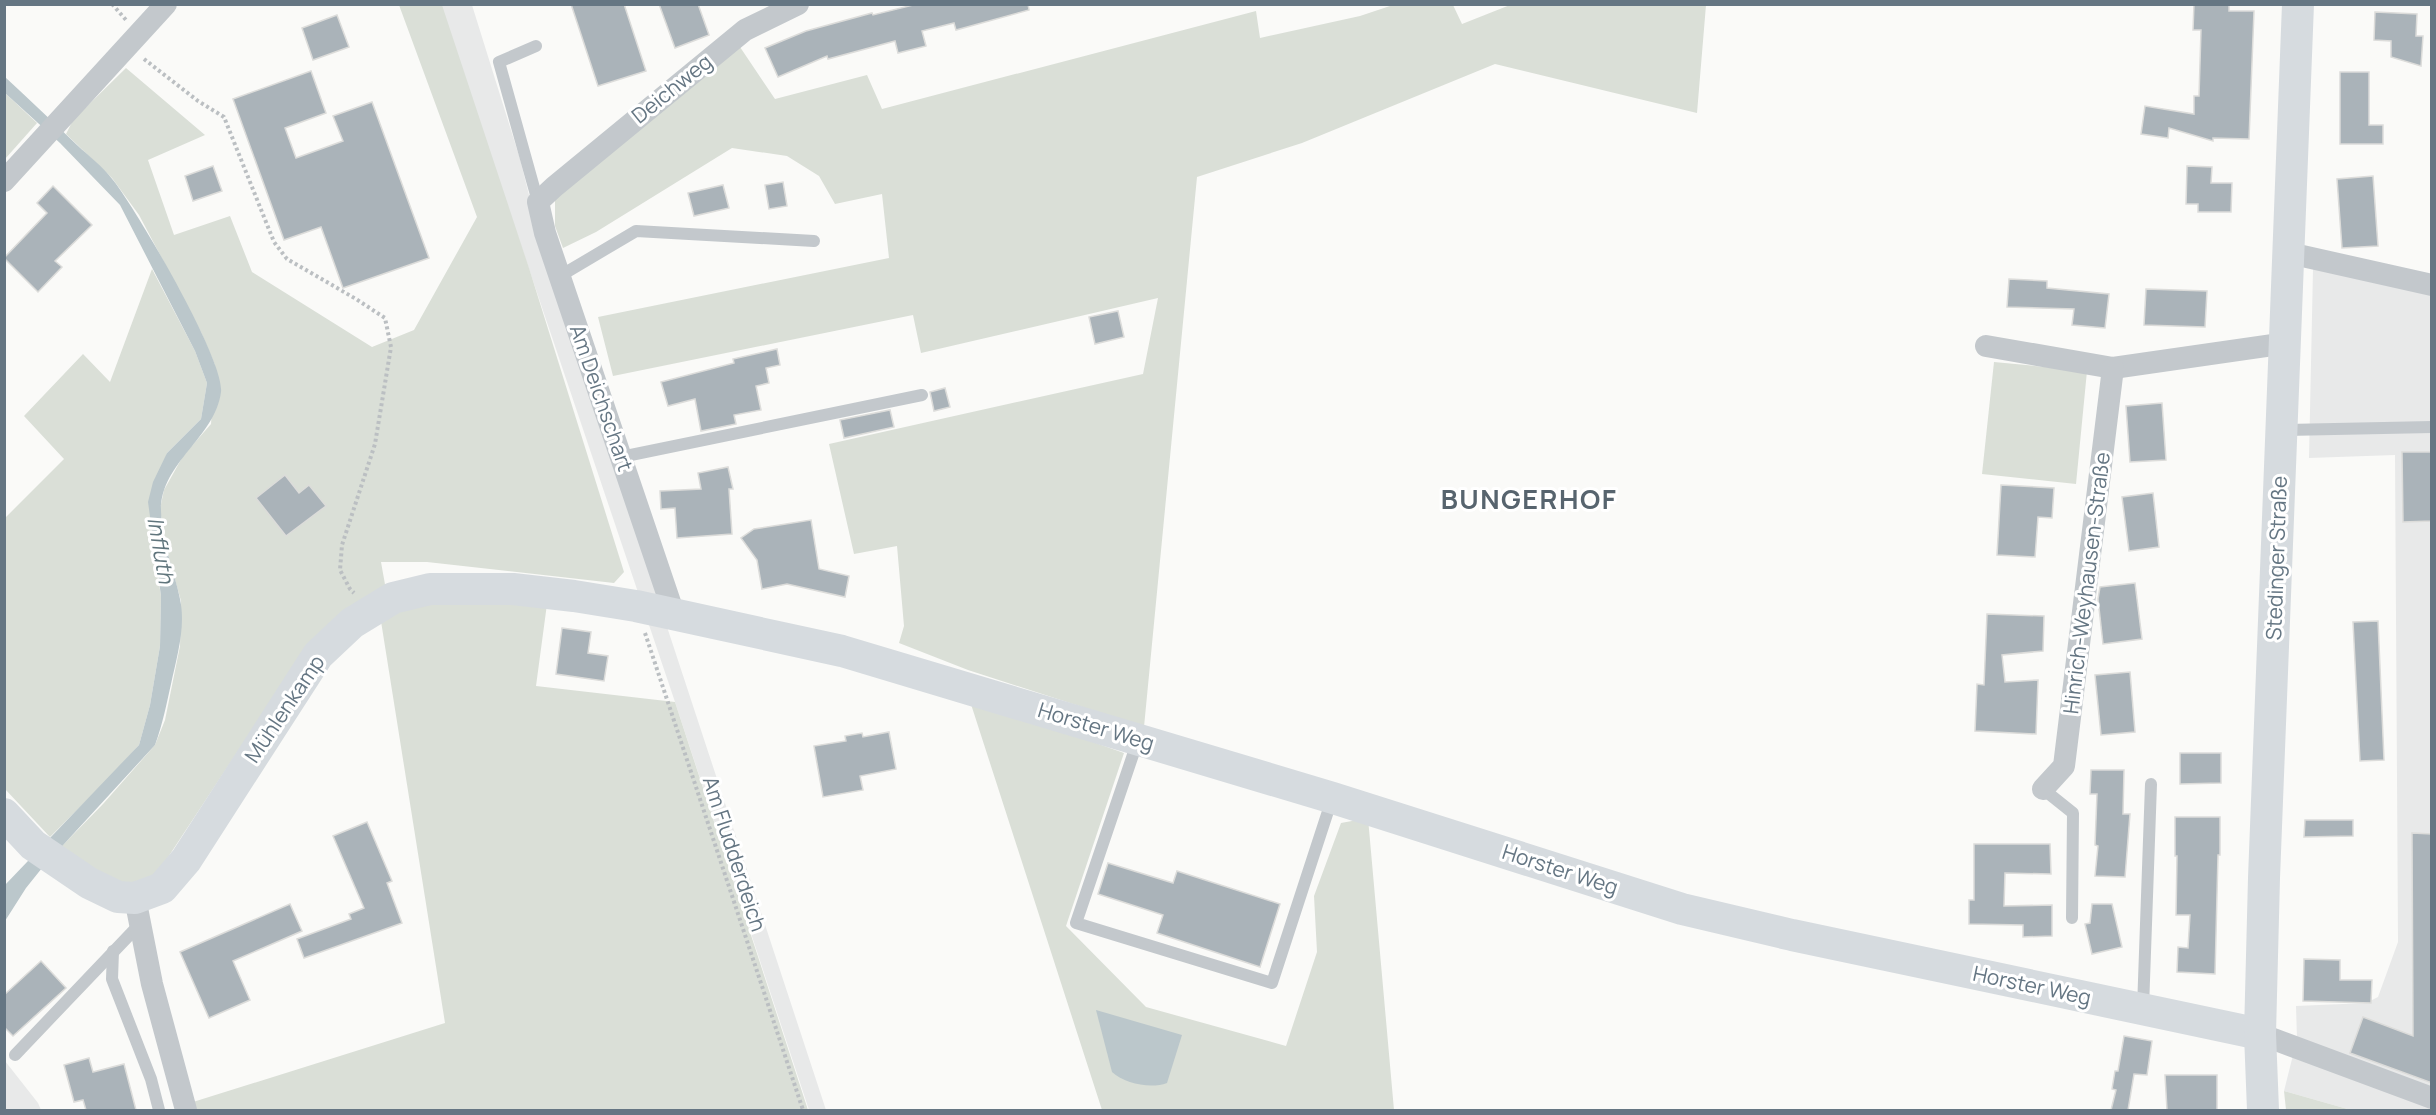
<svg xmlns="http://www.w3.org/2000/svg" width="2436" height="1115" viewBox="0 0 2436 1115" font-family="Manrope,sans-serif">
	<rect width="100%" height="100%" fill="#fafaf8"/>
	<g fill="#e8e9e9">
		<polygon points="440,5 472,5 520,159 542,247 826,1110 809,1110 675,702"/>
		<polygon points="2313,269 2431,294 2431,1110 2351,1110 2284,1091 2297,1039 2296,1006 2366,1003 2378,997 2398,942 2395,455 2309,458"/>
		<polygon points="5,1061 38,1103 41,1110 5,1110"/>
	</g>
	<g fill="#dadfd7">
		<polygon points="399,5 442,5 529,268 624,572 614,583 427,562 381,562 386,590 259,719 155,877 114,887 60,848 103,804 155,745 165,720 180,646 181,601 165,543 160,509 164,490 183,456 211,424 215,365 201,332 139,215 112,178 66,134 73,120 126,68 205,135 148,160 174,235 230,216 252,272 372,347 414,330 477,217"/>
		<polygon points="1393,5 1453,5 1462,24 1510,5 1706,5 1697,113 1495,64 1302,143 1197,177 1144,727 968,670 899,643 904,626 897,546 854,554 829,444 1143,374 1158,298 921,353 913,315 613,376 598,317 889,258 882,194 835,204 819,176 787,156 732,148 596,232 563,248 555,226 555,197 740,47 775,99 867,75 882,109 1256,11 1260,38 1360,16"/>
		<polygon points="5,93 37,123 5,159 4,159"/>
		<polygon points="152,269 195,351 207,383 201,419 167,453 151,535 161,596 160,646 150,705 139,745 109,778 50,837 5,789 5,518 64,459 24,416 83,354 110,382"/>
		<polygon points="1994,362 2087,371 2076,484 1982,474"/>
		<polygon points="410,601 547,604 536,686 675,702 808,1110 196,1110 193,1102 445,1023 380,615"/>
		<polygon points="969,698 1124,753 1066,926 1146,1007 1286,1046 1317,952 1314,896 1341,823 1368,818 1394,1110 1102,1110"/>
		<polygon points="2284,1091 2351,1110 2286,1110"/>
	</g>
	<g fill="#bbc7cb">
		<path d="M5,77c24,22 48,45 72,68 12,11 26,22 36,35 23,29 112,180 108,212 -6,46 -61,71 -60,119 0,30 13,58 19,88 6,28 -3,57 -9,85 -5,22 -8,39 -16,61l-113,123 -16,20 -21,33v-36l134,-140 11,-40 10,-59 1,-50 -13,-94 5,-20 14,-29 34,-34 6,-36 -12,-32 -75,-146 -60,-62 -55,-50z"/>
		<path d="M1096,1010l86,25 -15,48c-16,6 -42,1 -55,-11z"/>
	</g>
	<g fill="#aab3b9" stroke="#dcdcda" stroke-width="1.5">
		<polygon points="571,4 624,4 646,71 598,86"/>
		<polygon points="659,4 698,4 709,35 675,48"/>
		<polygon points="917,4 1028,4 1029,10 956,30 954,23 922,31 926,46 898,53 895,41 828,59 827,56 778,77 765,48 806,31 872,13 873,15"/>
		<polygon points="2194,4 2229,4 2229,11 2254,11 2249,139 2213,138 2213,141 2169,128 2168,138 2141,134 2145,106 2194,114 2194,96 2199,96 2201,30 2193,30"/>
		<polygon points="2375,12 2417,14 2416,36 2423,36 2421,66 2391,57 2391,41 2374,40"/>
		<polygon points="337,15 349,47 313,60 302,28"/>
		<polygon points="311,71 326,113 285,128 296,158 343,141 333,116 372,102 429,258 343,288 321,227 284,240 233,99"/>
		<polygon points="2340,72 2369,72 2369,125 2383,125 2383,144 2340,144"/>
		<polygon points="213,166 222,191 193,201 185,176"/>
		<polygon points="2187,166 2212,167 2211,183 2232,183 2231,212 2198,212 2198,204 2186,204"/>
		<polygon points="2373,176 2378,246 2342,248 2337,179"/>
		<polygon points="783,182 787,206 769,209 765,185"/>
		<polygon points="723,185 729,208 694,216 688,193"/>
		<polygon points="53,186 92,225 55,261 62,267 38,292 4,258 47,213 37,203"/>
		<polygon points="2009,279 2047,281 2047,288 2109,294 2105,328 2072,325 2074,309 2007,307"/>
		<polygon points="2146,289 2207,291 2205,327 2144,325"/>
		<polygon points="1118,311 1124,337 1095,344 1089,317"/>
		<polygon points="777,349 780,365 766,368 769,383 756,386 761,410 734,415 736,424 701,431 695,399 668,406 661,382 734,363 733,359"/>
		<polygon points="945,388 950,407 934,411 930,392"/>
		<polygon points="2162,403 2166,460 2130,462 2126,406"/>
		<polygon points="890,410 894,427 844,438 840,420"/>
		<polygon points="2402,452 2432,452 2432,521 2403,522"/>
		<polygon points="728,467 733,489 729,489 732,534 677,538 675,508 661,509 660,491 701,489 698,473"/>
		<polygon points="285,475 299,493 309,485 326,506 286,536 256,498"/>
		<polygon points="2001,485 2054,488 2052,518 2038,517 2035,557 1997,555"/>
		<polygon points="2153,493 2159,547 2129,551 2122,497"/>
		<polygon points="811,520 819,569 849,576 845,597 787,584 762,589 757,560 741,538 754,529"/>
		<polygon points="2135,583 2142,639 2103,644 2098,599 2100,587"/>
		<polygon points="1987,614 2044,616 2043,651 2002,655 2005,682 2038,680 2036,734 1975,731 1977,684 1984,685"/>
		<polygon points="2378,621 2384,760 2360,761 2353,622"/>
		<polygon points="562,628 591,632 588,653 608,656 604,681 556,674"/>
		<polygon points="2130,672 2135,732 2101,735 2095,675"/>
		<polygon points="889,732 896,769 860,776 863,790 823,797 814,746 846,741 845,736 862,733 863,737"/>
		<polygon points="2180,753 2221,753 2221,783 2180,784"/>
		<polygon points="2091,770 2124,770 2123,814 2130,814 2125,877 2095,876 2098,846 2095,845 2097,794 2090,794"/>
		<polygon points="2175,817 2220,817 2220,855 2218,855 2215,974 2177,972 2178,947 2188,948 2190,915 2176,915 2177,856 2175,856"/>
		<polygon points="2305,820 2353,820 2353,836 2304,837"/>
		<polygon points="367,822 392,881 387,883 402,923 304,958 297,939 351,919 349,914 364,908 333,836"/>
		<polygon points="2412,833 2432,834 2432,1083 2350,1053 2363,1017 2413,1036"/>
		<polygon points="1974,844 2050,844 2051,874 2005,873 2004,906 2052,905 2052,936 2023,937 2023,925 1969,924 1969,900 1974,900"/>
		<polygon points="1108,863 1173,883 1177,871 1280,904 1260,967 1157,933 1163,915 1098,894"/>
		<polygon points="290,904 302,931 233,961 250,1000 209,1018 180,952"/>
		<polygon points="2092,904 2112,904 2122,947 2092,954 2085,924 2090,923"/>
		<polygon points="2304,959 2340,960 2340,980 2372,980 2371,1003 2303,1001"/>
		<polygon points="41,961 66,988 13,1036 4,1027 4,995"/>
		<polygon points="2124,1036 2152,1041 2147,1075 2134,1074 2128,1110 2111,1110 2116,1090 2112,1089 2115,1071 2118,1071"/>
		<polygon points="89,1058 93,1072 124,1064 136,1110 86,1110 83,1100 74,1102 64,1065"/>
		<polygon points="2165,1075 2217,1075 2217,1110 2167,1110"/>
	</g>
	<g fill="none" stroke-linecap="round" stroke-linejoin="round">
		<g stroke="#bbbfc2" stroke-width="4" stroke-dasharray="3 3" stroke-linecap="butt">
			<polyline points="112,4 126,20"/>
			<polyline points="144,59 198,101 224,117 274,242 287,259 356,299 385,318 391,347 375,444 342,545 340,570 350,589 354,593"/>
			<polyline points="645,633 803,1110"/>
		</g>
		<g stroke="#c3c8cc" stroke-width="12">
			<polyline points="536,46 499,62 538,202"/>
			<polyline points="560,276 636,231 814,241"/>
			<polyline points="2283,430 2432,427"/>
			<polyline points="621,457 922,395"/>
			<polyline points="1138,740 1076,923 1272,983 1332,799"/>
			<polyline points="2043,789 2073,813 2072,918"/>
			<polyline points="113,951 112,979 151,1079 159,1110"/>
			<polyline points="2143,1008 2151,784"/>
			<polyline points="15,1055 139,925"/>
		</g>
		<g stroke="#c3c8cc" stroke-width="22">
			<polyline points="4,181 166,4"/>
			<polyline points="2289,253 2432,285"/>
			<polyline points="1986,346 2113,368 2287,343"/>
			<polyline points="674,614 545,233 538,202 554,187 745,30 798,4"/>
			<polyline points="2043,789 2064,766 2113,368"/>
			<polyline points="135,898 152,984 186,1110"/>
			<polyline points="2260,1034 2432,1098"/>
		</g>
		<g stroke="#d6dbdf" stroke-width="32">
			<polyline points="4,814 33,845 89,883 118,897 135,898 162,888 186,860 318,655 352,623 393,598 430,589 513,589 574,596 636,606 842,651 1333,798 1682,909 1792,935 2260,1034"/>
			<polyline points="2263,1110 2260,1034 2264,878 2298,4"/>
		</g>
	</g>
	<g text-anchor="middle" stroke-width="6" stroke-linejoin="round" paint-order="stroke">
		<g font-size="21" fill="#657683" stroke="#fff">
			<text transform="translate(672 89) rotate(-39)" y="7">Deichweg</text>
			<text transform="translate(601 398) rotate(71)" y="7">Am Deichschart</text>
			<text transform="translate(2277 558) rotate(-88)" y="7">Stedinger Straße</text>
			<text transform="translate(2087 583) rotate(-83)" y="7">Hinrich-Weyhausen-Straße</text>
			<text transform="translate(285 709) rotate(-56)" y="7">Mühlenkamp</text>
			<text transform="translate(1096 727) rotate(17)" y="7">Horster Weg</text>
			<text transform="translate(734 854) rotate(72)" y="7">Am Fludderdeich</text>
			<text transform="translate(1560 870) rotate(18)" y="7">Horster Weg</text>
			<text transform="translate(2032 986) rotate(12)" y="7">Horster Weg</text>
		</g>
		<g font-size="22" font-style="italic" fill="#60757c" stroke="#fff">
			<text transform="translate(161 550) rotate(80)" y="8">Influth</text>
		</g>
		<g font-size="27" font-weight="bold" letter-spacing="1.5" fill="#57646e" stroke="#fff">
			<text x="1529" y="509">BUNGERHOF</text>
		</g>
	</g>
	<rect width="2436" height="1115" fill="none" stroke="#657683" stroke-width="12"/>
</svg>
